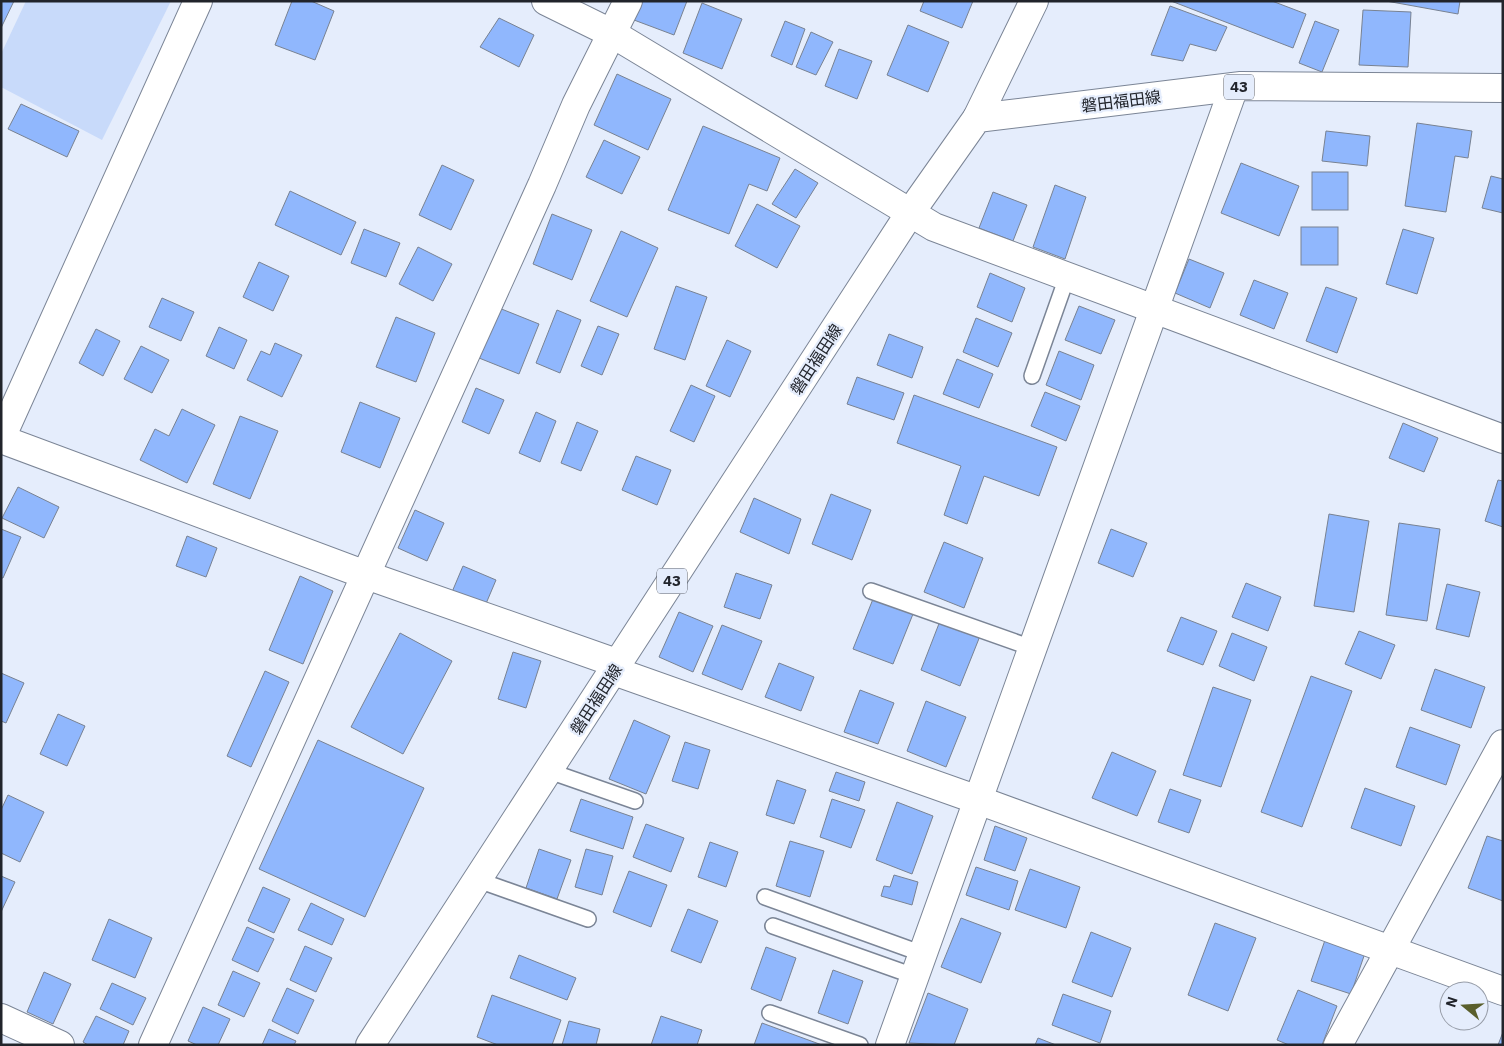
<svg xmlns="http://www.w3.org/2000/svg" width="1504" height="1046" viewBox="0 0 1504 1046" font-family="'IBM Plex Sans','Noto Sans JP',sans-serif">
	<rect width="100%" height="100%" fill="#e5edfc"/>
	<polygon fill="#c8dafa" points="26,1 171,1 102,140 1,87 1,54"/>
	<g fill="#90b7fd" stroke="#788292">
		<polygon points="1,1 14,1 1,28"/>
		<polygon points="292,1 311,1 334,11 315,60 275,45"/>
		<polygon points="641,1 687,1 674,35 634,20"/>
		<polygon points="924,1 973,1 962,28 920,11"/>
		<polygon points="1171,1 1272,1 1306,14 1293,48"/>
		<polygon points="1386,1 1460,1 1458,14"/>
		<polygon points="702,3 742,19 722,69 683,53"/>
		<polygon points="1170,6 1227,27 1216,51 1190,44 1183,61 1151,55"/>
		<polygon points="1363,10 1411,12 1408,67 1359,65"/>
		<polygon points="499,18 534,35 519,67 480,47"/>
		<polygon points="785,21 805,29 792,65 771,56"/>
		<polygon points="1315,21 1339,30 1322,72 1299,63"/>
		<polygon points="908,25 949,42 928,92 887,75"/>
		<polygon points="811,32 833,42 816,75 796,67"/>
		<polygon points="839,49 872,61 857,99 825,86"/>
		<polygon points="617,74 671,99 648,150 594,125"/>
		<polygon points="21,104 79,131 67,157 8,129"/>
		<polygon points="1417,123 1472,131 1468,158 1455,156 1446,212 1405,206"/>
		<polygon points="703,126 780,158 767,191 749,184 729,234 668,210"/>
		<polygon points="1326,131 1370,136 1367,166 1322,161"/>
		<polygon points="604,140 640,157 622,194 586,177"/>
		<polygon points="1241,163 1299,186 1279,236 1221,213"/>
		<polygon points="442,165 474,180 451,230 419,215"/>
		<polygon points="795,169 818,183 796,218 772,204"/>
		<rect x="1312" y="172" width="36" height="38"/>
		<polygon points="1491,176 1503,179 1503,213 1482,208"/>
		<polygon points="1055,185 1086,197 1065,259 1033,247"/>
		<polygon points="290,191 356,222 341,255 275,225"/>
		<polygon points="993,192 1027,205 1013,241 979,228"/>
		<polygon points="757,204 800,226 777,268 735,246"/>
		<polygon points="552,214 592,230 572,280 533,264"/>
		<rect x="1301" y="227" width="37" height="38"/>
		<polygon points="364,229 400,243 386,277 351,263"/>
		<polygon points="1403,229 1434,238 1417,294 1386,284"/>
		<polygon points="621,231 658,248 627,317 590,301"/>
		<polygon points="418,247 452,264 433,301 399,284"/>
		<polygon points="1189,259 1224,273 1210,308 1175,293"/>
		<polygon points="259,262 289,276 273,311 243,297"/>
		<polygon points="990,273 1025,288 1012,322 977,307"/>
		<polygon points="1254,280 1288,293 1274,329 1240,315"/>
		<polygon points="676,286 707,297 685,360 654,349"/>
		<polygon points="1326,287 1357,298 1337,353 1306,341"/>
		<polygon points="162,298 194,312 181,341 149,327"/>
		<polygon points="1079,306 1115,320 1101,354 1065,340"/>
		<polygon points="499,308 539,324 519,374 479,358"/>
		<polygon points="557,310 581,320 560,373 536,363"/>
		<polygon points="396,317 435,333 416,382 376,367"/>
		<polygon points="976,318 1012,333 998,367 963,352"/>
		<polygon points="598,326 619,334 602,375 581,366"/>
		<polygon points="219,327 247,340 234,369 206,356"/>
		<polygon points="96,329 120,341 103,376 79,363"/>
		<polygon points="889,334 923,347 912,378 877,365"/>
		<polygon points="727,340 751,351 730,397 706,386"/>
		<polygon points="275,343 302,355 282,397 247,380 261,351 270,355"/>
		<polygon points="141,346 169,360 152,393 124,379"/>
		<polygon points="1059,351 1094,365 1081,400 1046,385"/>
		<polygon points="957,359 993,374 979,408 943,394"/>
		<polygon points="857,377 904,393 894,420 847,404"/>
		<polygon points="691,385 715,396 694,442 670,431"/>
		<polygon points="476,388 504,400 489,434 462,422"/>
		<polygon points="1045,392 1080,406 1066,441 1031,426"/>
		<polygon points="914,395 1057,447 1039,496 984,476 967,524 944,515 961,466 897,443"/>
		<polygon points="360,402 400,418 380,468 341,452"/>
		<polygon points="182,409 215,425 187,483 140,460 155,429 169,436"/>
		<polygon points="536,412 556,421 540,462 519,453"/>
		<polygon points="240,416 278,431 250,499 213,484"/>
		<polygon points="577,422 598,431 581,471 561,463"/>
		<polygon points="1403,423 1438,438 1424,472 1389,458"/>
		<polygon points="636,456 671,470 657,505 622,490"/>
		<polygon points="1498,480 1503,481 1503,527 1485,521"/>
		<polygon points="18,487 59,507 44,538 2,518"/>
		<polygon points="831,494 871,510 852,560 812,544"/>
		<polygon points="754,498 801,519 789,554 740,532"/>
		<polygon points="415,510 444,523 427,561 398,548"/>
		<polygon points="1329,514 1369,521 1354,612 1314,606"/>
		<polygon points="1399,523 1440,529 1427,621 1386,615"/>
		<polygon points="1,529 21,537 3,578 1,578"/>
		<polygon points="1111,529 1147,543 1133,577 1098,563"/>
		<polygon points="187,536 217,548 206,577 176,566"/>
		<polygon points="944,542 983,558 964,608 924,592"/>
		<polygon points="463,566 496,580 485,606 452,592"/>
		<polygon points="736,573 772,585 760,619 724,607"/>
		<polygon points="300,576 333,591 303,664 269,650"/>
		<polygon points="1246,583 1281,597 1268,631 1232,617"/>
		<polygon points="1447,584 1480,592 1469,637 1436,629"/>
		<polygon points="873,599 913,614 893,664 853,649"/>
		<polygon points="679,612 713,626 693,672 659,657"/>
		<polygon points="1181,617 1217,631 1203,665 1167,651"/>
		<polygon points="940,621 980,636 960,686 921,670"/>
		<polygon points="722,625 762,641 742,690 702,674"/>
		<polygon points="1359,631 1395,645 1381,679 1345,664"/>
		<polygon points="400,633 452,661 403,754 351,727"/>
		<polygon points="1232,633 1267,647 1254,681 1219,666"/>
		<polygon points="513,652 541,661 526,708 498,699"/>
		<polygon points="779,663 814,677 801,711 765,697"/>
		<polygon points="1435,669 1485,687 1471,728 1421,710"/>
		<polygon points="265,671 289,682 251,767 227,756"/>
		<polygon points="1,673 24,683 6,723 1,721"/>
		<polygon points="1311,676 1352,691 1302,827 1261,812"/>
		<polygon points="1213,687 1251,700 1221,787 1183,775"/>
		<polygon points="860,690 894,703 878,744 844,732"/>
		<polygon points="926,701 966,717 946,767 907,751"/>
		<polygon points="58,714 85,726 67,766 40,754"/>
		<polygon points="634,720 670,736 646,794 609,779"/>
		<polygon points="1410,727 1460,745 1446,785 1396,767"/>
		<polygon points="318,740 424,788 365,917 259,869"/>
		<polygon points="685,742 710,750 698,789 672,781"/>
		<polygon points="1112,752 1156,771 1137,816 1092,798"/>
		<polygon points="836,772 865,782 859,801 829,791"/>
		<polygon points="777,780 806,790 794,824 766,815"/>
		<polygon points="1365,788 1415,806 1401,846 1351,828"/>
		<polygon points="1170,789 1201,800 1189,833 1158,822"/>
		<polygon points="8,795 44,812 20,862 1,853 1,810"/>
		<polygon points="581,799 633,817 623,849 570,831"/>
		<polygon points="832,799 865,810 851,848 820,837"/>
		<polygon points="897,802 933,816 912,874 876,860"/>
		<polygon points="646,824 684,838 671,872 633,857"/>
		<polygon points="995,826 1027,838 1015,871 984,860"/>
		<polygon points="1487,836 1503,841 1503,901 1468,888"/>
		<polygon points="790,841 824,851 810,897 776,886"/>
		<polygon points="710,842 738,852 726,887 698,877"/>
		<polygon points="539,849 571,860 557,899 526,888"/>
		<polygon points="586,849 613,856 602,895 575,887"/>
		<polygon points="976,867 1018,881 1009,910 966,895"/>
		<polygon points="1030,869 1080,887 1066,928 1015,910"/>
		<polygon points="629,871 667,885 651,927 613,912"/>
		<polygon points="894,875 918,882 912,905 881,896 884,886 890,887"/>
		<polygon points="1,876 15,882 1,912"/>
		<polygon points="263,887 290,899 274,933 248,921"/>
		<polygon points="311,903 344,919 332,945 298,930"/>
		<polygon points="688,909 718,921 701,963 671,951"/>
		<polygon points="961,918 1001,933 981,983 941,967"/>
		<polygon points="109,919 152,938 135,978 92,960"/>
		<polygon points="1215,923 1256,938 1228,1011 1188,995"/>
		<polygon points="247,927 274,939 258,972 232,960"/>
		<polygon points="1091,932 1131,948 1112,997 1072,982"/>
		<polygon points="1325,940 1365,953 1351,994 1311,981"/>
		<polygon points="305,946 332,958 316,992 290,980"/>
		<polygon points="766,947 796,958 781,1001 751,989"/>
		<polygon points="519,955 576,978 567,1000 510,978"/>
		<polygon points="833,970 863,981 848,1024 818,1013"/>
		<polygon points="233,971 260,983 244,1017 218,1005"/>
		<polygon points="44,972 71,984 53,1024 27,1012"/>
		<polygon points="112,983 146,998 133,1025 100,1009"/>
		<polygon points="287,988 314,1000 298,1034 272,1021"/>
		<polygon points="1298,990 1337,1006 1322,1045 1289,1045 1277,1040"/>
		<polygon points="928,993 968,1009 954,1045 909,1043"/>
		<polygon points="1063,994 1111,1011 1100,1043 1052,1025"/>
		<polygon points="492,995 561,1020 552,1045 498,1045 477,1037"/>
		<polygon points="203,1007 230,1019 218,1045 197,1045 188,1041"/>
		<polygon points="96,1016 129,1031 123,1045 88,1045 83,1042"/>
		<polygon points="661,1016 702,1030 697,1045 651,1045"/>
		<polygon points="569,1021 600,1029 596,1045 562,1045"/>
		<polygon points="762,1023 822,1045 754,1045"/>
		<polygon points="269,1029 296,1041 294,1045 262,1045"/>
		<polygon points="1503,1032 1503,1045 1498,1045"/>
		<polygon points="1038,1038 1056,1045 1035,1045"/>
	</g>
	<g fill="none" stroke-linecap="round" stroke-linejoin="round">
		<defs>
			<g id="service">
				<polyline points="1032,376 1067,277"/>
				<polyline points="871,591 1032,648"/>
				<polyline points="549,771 635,801"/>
				<polyline points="478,880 588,919"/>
				<polyline points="765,897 923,954"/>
				<polyline points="773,926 914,976"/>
				<polyline points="770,1013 860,1045"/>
			</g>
			<g id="minor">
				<polyline points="546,1 613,34 934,227 1503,439"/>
				<polyline points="1,439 366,575 619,664"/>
				<polyline points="614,671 978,800 1503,991"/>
				<polyline points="1,1018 60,1045"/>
				<polyline points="153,1045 542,185 576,105 628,1"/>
				<polyline points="890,1045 1234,87"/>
				<polyline points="1338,1045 1503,744"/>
			</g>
			<g id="tertiary">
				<polyline points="977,118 1034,1"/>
				<polyline points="1,438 198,1"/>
			</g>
			<polyline id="primary" points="370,1045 910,213 977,118 1241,86 1503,88"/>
		</defs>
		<use href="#service" stroke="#7b8596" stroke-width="18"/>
		<use href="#minor" stroke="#7b8596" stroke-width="30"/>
		<use href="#tertiary" stroke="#7b8596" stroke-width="30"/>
		<use href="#primary" stroke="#7b8596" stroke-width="30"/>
		<use href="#service" stroke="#fff" stroke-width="15"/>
		<use href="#minor" stroke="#fff" stroke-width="28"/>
		<use href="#tertiary" stroke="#fff" stroke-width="28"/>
		<use href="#primary" stroke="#fff" stroke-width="28"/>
	</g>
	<g text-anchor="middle" stroke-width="4.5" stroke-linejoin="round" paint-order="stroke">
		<g fill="#e5edfc" stroke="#5c606a" stroke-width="1">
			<rect x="1224" y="74.5" width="30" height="25" rx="4"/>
			<rect x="657" y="568.5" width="30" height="25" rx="4"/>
		</g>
		<g font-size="15" font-weight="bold" fill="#21242b">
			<text x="1239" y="92">43</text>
			<text x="672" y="586">43</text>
		</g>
		<g font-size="16" fill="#21242b" stroke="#e5edfc">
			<text transform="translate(1121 101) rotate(-7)" y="6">磐田福田線</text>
			<text transform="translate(816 359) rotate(-57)" y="6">磐田福田線</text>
			<text transform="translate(596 699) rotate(-57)" y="6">磐田福田線</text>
		</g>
	</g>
	<rect width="1504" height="1046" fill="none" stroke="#21242b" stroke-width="5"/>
	<g transform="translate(1464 1006) rotate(288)"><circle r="24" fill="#e5edfc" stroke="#979da8"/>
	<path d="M0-4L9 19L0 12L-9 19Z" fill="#5a5f2c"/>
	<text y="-8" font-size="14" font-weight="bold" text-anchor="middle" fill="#21242b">N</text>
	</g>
</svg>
